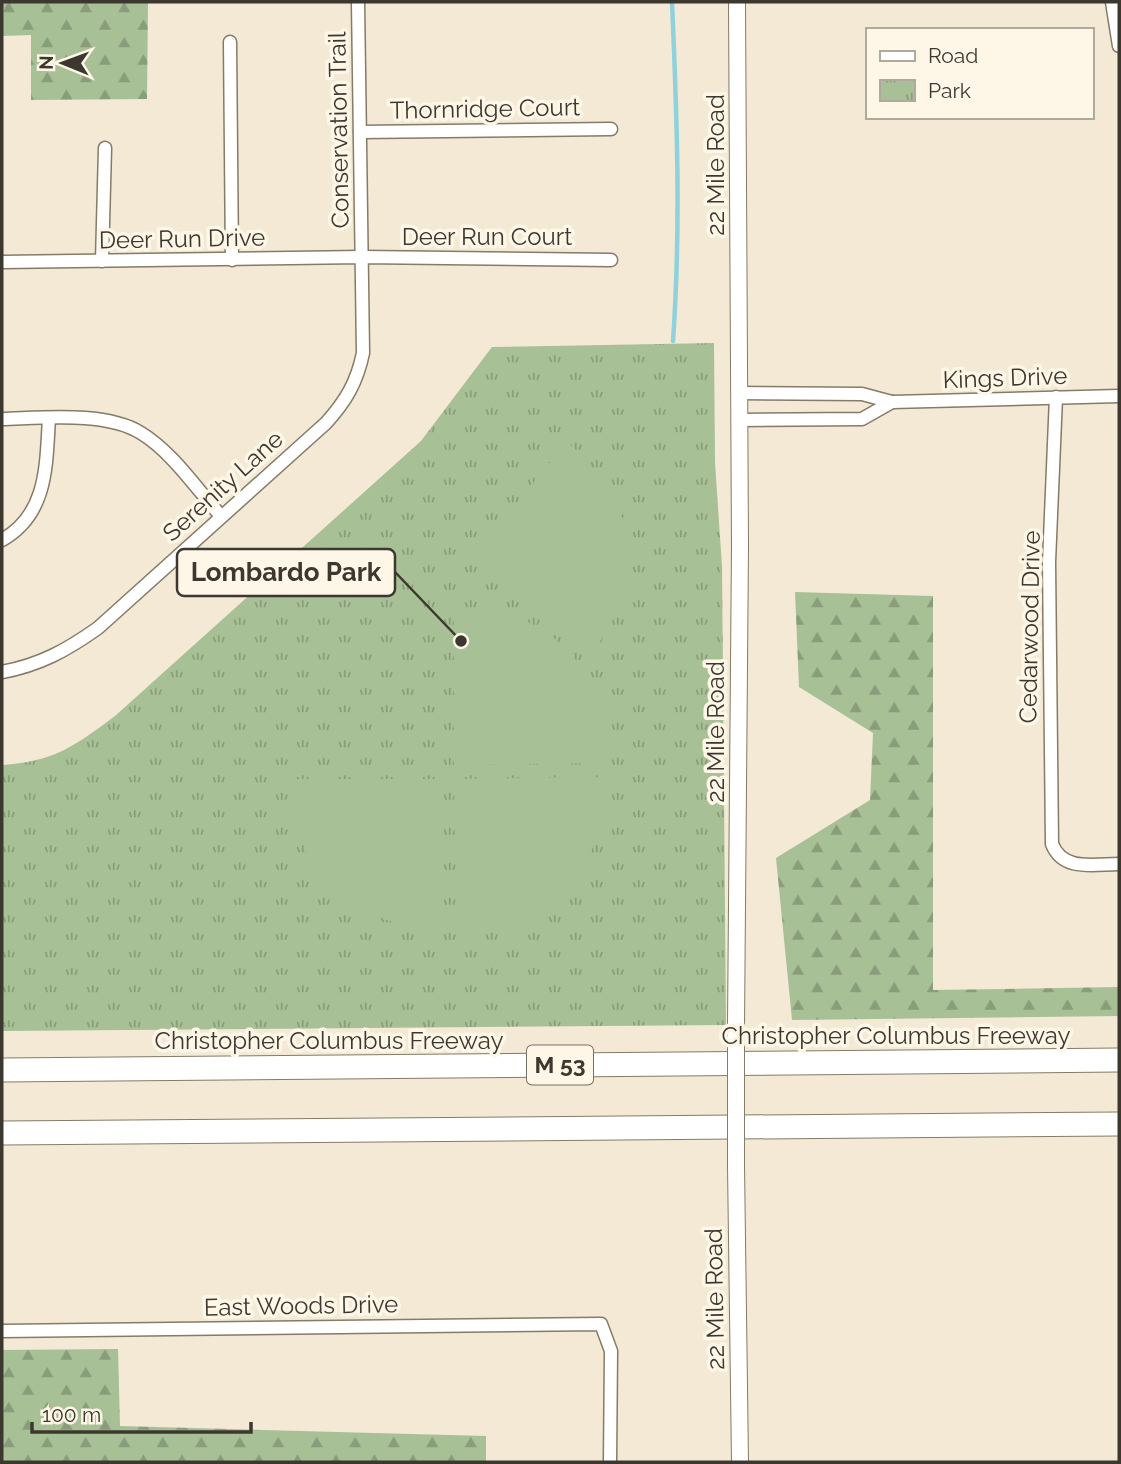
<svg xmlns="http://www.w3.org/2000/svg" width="1121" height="1464" viewBox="0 0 1121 1464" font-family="Raleway,sans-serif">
	<defs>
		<pattern id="forest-firs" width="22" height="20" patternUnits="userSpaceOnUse" patternTransform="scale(1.75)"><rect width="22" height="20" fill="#a8c096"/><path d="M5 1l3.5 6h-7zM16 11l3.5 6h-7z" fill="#8a9d7b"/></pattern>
		<pattern id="park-tufts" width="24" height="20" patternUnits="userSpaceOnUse" patternTransform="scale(1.75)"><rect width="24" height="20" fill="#a8c096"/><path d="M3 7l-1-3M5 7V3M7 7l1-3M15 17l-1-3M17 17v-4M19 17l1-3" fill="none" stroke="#8a9d7b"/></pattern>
	</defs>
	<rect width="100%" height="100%" fill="#f3e9d4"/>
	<g fill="url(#forest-firs)">
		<polygon points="2,2 148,2 147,99 31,100 31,35 2,36"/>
		<polygon points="795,592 933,596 933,990 1119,987 1119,1016 792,1020 776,858 870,800 873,733 799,687"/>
		<polygon points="118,1349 120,1426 486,1436 486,1462 2,1462 2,1350"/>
	</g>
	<path fill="url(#park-tufts)" d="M714,343l1,120 7,103 4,459 -724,6v-266c53,-4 71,-18 113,-49l306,-275 71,-94z"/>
	<g fill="#a8c096">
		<path d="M567,442c72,63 84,138 22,214l-117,-99z"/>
		<path d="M454,611c24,0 51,1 74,11 37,17 70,58 80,98 3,13 2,29 3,43l-157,2z"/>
		<path d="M609,777c-6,56 -24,113 -79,140 -21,11 -51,11 -74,12l-2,-150z"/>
		<path d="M291,779h148l4,150c-91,-2 -153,-57 -152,-150z"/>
	</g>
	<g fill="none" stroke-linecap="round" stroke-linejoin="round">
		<path stroke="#8fd2dd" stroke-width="4.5" d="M672,2c5,114 9,225 1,339"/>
		<defs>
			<g id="minor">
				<polyline points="1112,2 1119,46"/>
				<polyline points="230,42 232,260"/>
				<polyline points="360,132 611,129"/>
				<polyline points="102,261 105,148"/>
				<polyline points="2,262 362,257 611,260"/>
				<polyline points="739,393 862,394 892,402 862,419 739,420"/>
				<path d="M1056,397l-7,165 3,282c11,28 42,20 67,20"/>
				<polyline points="892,402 1119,396"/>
				<path d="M2,419c40,-1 104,-8 139,14 31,19 55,55 79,82"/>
				<path d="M2,540c46,-26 44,-75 47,-122"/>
				<path d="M2,672c38,-7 65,-22 96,-44l228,-205c20,-22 31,-41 37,-70l-5,-351"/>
				<polyline points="2,1331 601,1324 611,1351 610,1462"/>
			</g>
			<g id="tertiary">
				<polyline points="736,1026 740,546 737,2"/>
				<polyline points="736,1165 740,1462"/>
			</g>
			<g id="motorway">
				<polyline points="2,1070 1119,1060"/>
				<polyline points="2,1133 1119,1124"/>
			</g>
		</defs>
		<use href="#minor" stroke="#847b68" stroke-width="15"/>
		<use href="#tertiary" stroke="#847b68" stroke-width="18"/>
		<use href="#motorway" stroke="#847b68" stroke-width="25"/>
		<use href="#minor" stroke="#fff" stroke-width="12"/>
		<use href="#tertiary" stroke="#fff" stroke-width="16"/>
		<use href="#motorway" stroke="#fff" stroke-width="23"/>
		<defs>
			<polyline id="tertiary-bridge" points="736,1165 736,1026"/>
		</defs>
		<use href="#tertiary-bridge" stroke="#847b68" stroke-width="18" stroke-linecap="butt"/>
		<use href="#tertiary-bridge" stroke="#fff" stroke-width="16"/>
	</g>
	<g text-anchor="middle" stroke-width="7" stroke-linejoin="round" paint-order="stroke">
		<rect fill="#fef6e6" stroke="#767167" stroke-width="2" x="527" y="1045.5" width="66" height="39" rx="5"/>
		<g font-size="23" font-weight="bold" fill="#3c3830">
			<text x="560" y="1073">M 53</text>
		</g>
		<g font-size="24" fill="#3c3830" stroke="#fef6e6">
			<text transform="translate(485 109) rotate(-1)" y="8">Thornridge Court</text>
			<text transform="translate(339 130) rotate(-91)" y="8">Conservation Trail</text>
			<text transform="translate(716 165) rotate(-90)" y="8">22 Mile Road</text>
			<text x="487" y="245">Deer Run Court</text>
			<text transform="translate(182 239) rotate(-1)" y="8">Deer Run Drive</text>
			<text transform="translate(1005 378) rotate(-2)" y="8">Kings Drive</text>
			<text transform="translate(223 486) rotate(-42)" y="8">Serenity Lane</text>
			<text transform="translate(1030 627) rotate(-89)" y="8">Cedarwood Drive</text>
			<text transform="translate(716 732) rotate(-90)" y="8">22 Mile Road</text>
			<text x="896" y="1044">Christopher Columbus Freeway</text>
			<text x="329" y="1049">Christopher Columbus Freeway</text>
			<text transform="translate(715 1299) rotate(-91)" y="8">22 Mile Road</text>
			<text transform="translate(301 1306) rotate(-1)" y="8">East Woods Drive</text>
		</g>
	</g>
	<path fill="none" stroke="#3c3830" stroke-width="2.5" d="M461 641L395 572"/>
	<circle fill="#3c3830" stroke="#fef6e6" stroke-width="2.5" cx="461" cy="641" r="7"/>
	<rect fill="#fef6e6" stroke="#3c3830" stroke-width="2.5" x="177" y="549" width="218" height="47" rx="7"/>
	<g font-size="26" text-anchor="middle" font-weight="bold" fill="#3c3830">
		<text x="286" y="581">Lombardo Park</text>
	</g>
	<rect width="1121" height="1464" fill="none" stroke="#3c3830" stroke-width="7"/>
	<rect x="866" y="28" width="228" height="91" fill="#fef6e6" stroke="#b0aa9d" stroke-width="2"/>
	<rect x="880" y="51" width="35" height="10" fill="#ffffff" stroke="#b0aa9d" stroke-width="2"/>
	<text x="928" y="63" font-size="21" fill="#3c3830">Road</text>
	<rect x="880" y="80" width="35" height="21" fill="url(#park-tufts)" stroke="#b0aa9d" stroke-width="2"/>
	<text x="928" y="98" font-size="21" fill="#3c3830">Park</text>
	<g transform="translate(63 63) rotate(271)" stroke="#fef6e6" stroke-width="5" paint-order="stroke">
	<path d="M0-5L12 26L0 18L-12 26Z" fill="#3c3830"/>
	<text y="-10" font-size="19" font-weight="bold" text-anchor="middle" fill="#3c3830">N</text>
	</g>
	<path d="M32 1422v10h219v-10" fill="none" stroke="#3c3830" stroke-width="3.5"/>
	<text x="42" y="1422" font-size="21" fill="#3c3830" stroke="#fef6e6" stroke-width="5" paint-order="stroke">100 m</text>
</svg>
